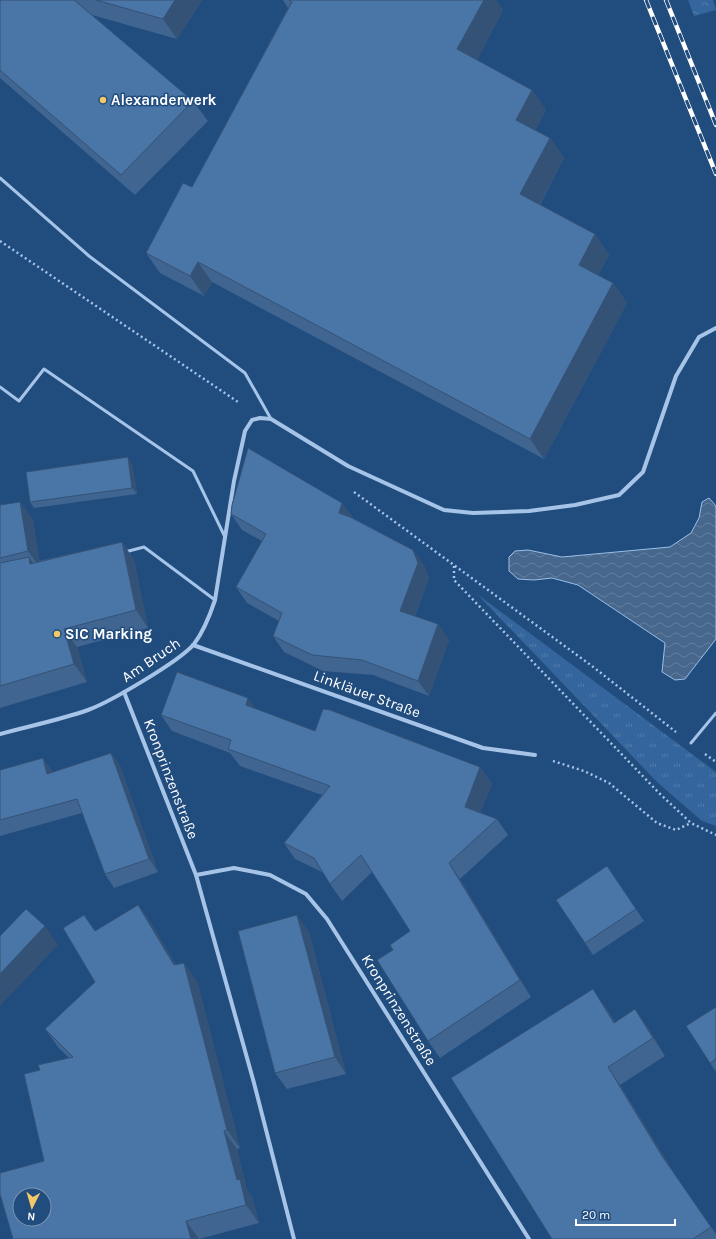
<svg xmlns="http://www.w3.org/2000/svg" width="716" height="1239" viewBox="0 0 716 1239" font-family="Karla,sans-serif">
	<defs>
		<pattern id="grass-tufts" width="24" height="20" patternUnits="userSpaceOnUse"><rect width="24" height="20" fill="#34659c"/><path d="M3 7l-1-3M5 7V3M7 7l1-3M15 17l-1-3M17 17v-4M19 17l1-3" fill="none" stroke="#527cab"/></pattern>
		<pattern id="forest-crowns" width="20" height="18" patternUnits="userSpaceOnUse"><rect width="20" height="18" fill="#34659c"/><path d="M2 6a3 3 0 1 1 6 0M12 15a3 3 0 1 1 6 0" fill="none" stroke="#527cab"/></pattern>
		<pattern id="water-waves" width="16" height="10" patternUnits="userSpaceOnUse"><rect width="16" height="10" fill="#48678c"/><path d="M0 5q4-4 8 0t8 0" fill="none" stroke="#637e9d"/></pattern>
	</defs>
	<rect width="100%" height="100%" fill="#214c7e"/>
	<polygon fill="url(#grass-tufts)" points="477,594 716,772 716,826 702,821 658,783"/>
	<polygon fill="url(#forest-crowns)" points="688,0 713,0 716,10 694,16"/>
	<polygon fill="url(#water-waves)" stroke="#99bfe8" points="709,498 716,506 716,639 685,679 675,680 662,672 665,643 578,585 552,578 534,580 518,579 509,571 509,557 515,551 528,550 562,557 670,547 691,533 699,518 702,502"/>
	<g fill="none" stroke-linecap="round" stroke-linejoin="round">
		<g stroke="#a6c4e7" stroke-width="2.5" stroke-dasharray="2 3" stroke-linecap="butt">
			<polyline points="0,241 238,402"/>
			<polyline points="354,492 592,666 676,732"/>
			<polyline points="454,566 454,580 659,793 691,823 716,835"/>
			<polyline points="705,754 716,762"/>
			<polyline points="553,761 584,771 609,783 657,823 676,830 691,823"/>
		</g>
		<g stroke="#a6c4e7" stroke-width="3">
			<polyline points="0,178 89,256 245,373 271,419"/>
			<polyline points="0,387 19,401 44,369 193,471 225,537"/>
			<polyline points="125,552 144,547 215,600"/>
			<polyline points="691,743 716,713"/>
		</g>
		<g stroke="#a6c4e7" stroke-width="4">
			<polyline points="193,645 483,748 535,755"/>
			<polyline points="124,692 196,875 254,1083 294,1239"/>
			<path d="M0,734c29,-8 60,-14 88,-24 22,-8 92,-49 106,-66 10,-13 16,-29 21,-44l19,-119 11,-50 7,-11 8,-2 11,1 77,47 96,44 29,3 56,-2 46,-6 44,-10 24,-23 33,-96 23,-39 17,-9"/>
			<polyline points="196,875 234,868 270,875 306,894 327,919 529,1239"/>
		</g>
		<defs>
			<g id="rail">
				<polyline points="646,0 716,174"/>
				<polyline points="666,0 716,125"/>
			</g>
		</defs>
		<use href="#rail" stroke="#fff" stroke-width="4.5"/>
		<use href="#rail" stroke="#214c7e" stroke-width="3" stroke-dasharray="9" stroke-linecap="butt"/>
	</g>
	<g fill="#406590">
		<polygon points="0,0 202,0 177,39 92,15 193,101 208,121 135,195 0,78"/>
		<polygon points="283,0 496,0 503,10 477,60 532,90 546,110 535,130 550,138 564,158 540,205 595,234 609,255 598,275 613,283 627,303 544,459 212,282 204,296 160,273 146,253 192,187 288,8"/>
		<polygon points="132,464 137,494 34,508 30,502"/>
		<polygon points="20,502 33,520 39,561 122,542 134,560 148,628 77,647 87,682 0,708 0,505"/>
		<polygon points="342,503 353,518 413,550 424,566 429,578 415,616 438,624 449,640 429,696 373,675 323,671 284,652 273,636 279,621 247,603 236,587 262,541 242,530 231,514"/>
		<polygon points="256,709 315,731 480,767 492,784 480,813 497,819 508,835 460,879 531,997 440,1058 428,1041 393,950 410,931 372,872 342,901 330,884 324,873 295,859 284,843 322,795 240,766 230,753 172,731 161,715"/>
		<polygon points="111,753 120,766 158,872 114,888 105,874 82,813 0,836 0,770 43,758 53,773"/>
		<polygon points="607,866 644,921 593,955 585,943"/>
		<polygon points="138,905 151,923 176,965 197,981 240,1148 237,1149 247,1190 252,1197 259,1223 199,1239 44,1161 40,1070 69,1058 58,1047 45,1029 95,982 95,931"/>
		<polygon points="309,932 346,1074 287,1089 275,1073"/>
		<polygon points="605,1006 615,1022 647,1026 665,1056 620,1085 674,1173 716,1234 716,1239 552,1239"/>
		<polygon points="716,1007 716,1072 710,1063"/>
	</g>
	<g fill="#345275">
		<polygon points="175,0 202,0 177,39 163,19"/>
		<polygon points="484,0 496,0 503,10 472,70 457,49"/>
		<polygon points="532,90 546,110 530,140 516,120"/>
		<polygon points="550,138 564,158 534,215 520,194"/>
		<polygon points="595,234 609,255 593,285 579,265"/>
		<polygon points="198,262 212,282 204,296 190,276"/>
		<polygon points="613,283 627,303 544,459 530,439"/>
		<polygon points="128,457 132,464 137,494 132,488"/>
		<polygon points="20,502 33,520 41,569 28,551"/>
		<polygon points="342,503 353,518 339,513"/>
		<polygon points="122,542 134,560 148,628 136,610"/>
		<polygon points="413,550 424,566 429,578 411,626 400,611"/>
		<polygon points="29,557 41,575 30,564"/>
		<polygon points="438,624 449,640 429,696 418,681"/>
		<polygon points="64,629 77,647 87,682 74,664"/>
		<polygon points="248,698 260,714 246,705"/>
		<polygon points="111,753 120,766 158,872 149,859"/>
		<polygon points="43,758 52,772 57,788 47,774"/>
		<polygon points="480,767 492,784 476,823 465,807"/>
		<polygon points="449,863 460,879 531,997 520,980"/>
		<polygon points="138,905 151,923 187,983 174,965"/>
		<polygon points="297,915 309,932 346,1074 335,1057"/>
		<polygon points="45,926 58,945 0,1006 0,974"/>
		<polygon points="184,963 197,981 240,1148 227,1130"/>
		<polygon points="593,989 605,1006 626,1040 614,1023"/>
		<polygon points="635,1009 647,1026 665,1056 653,1038"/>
		<polygon points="608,1067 620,1085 674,1173 716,1235 662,1156"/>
		<polygon points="224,1131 237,1149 247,1190 252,1197 259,1223 246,1205 237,1180"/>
		<polygon points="186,1221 199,1239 191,1239"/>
	</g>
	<g fill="#4a75a7" stroke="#345275" fill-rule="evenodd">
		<polygon points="0,0 74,0 193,101 121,175 0,70"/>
		<polygon points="96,0 175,0 163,19"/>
		<polygon points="289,0 484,0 457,49 532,90 516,120 550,138 520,194 595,234 579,265 613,283 530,439 198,262 190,276 146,253 183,183 192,187 292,2"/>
		<polygon points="248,448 342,503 339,513 350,517 413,550 418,563 400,611 438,624 418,681 362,660 312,655 273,636 282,613 236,587 266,534 231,514 232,505"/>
		<polygon points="128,457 132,488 30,502 26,472"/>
		<polygon points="20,502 28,551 0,558 0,505"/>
		<polygon points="122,542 136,610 64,629 74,664 0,686 0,563 29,557 30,564"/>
		<polygon points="177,672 248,698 246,705 315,731 323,709 330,710 480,767 465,807 497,819 449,863 520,980 428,1041 377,960 393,950 390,945 410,931 398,912 361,855 330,884 314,858 284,843 330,786 228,749 231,740 161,715"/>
		<polygon points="111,753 149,859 105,874 77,799 0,820 0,770 43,758 47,774"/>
		<polygon points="607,866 636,909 585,943 556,900"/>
		<path d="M138,905l36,60 10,-2 43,167 -3,1 13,49 3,-1 6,26 -60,16 5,18h-178l-13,-45v-21l44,-12 -20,-87 16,-4 -2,-5 35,-8 -28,-28 50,-47 -32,-54 21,-13 11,16zM20,1195h24v24h-24z"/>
		<polygon points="26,909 45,926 0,974 0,936"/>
		<polygon points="297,915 335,1057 275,1073 238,931"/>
		<polygon points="593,989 614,1023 635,1009 653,1038 608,1067 662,1156 711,1227 693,1239 552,1239 451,1078"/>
		<polygon points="716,1007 716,1059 710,1063 686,1026"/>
	</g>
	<g fill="#f3c867" stroke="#214c7e" stroke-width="1.5">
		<circle cx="103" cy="100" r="4"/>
		<circle cx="57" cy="634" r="4"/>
	</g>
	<g text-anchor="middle" stroke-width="3" stroke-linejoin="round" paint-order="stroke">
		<g font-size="15" font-weight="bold" fill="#fff" stroke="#214c7e" text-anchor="start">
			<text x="111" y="105">Alexanderwerk</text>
			<text x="65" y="639">SIC Marking</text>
		</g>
		<g font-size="15" fill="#fff" stroke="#214c7e">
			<text transform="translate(151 660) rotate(-34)" y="5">Am Bruch</text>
			<text transform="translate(367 694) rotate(20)" y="5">Linkläuer Straße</text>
			<text transform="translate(171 779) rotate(69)" y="5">Kronprinzenstraße</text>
			<text transform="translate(399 1010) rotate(58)" y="5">Kronprinzenstraße</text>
		</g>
	</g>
	<g transform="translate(32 1207) rotate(185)"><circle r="19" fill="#214c7e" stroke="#7a94b2"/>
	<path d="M0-3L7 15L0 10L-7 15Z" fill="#f3c867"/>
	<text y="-6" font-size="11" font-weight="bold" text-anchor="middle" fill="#ffffff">N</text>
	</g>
	<path d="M576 1219v6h99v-6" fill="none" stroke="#ffffff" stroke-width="2"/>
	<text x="582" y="1219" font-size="12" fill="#ffffff" stroke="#214c7e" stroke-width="3" paint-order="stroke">20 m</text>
</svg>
